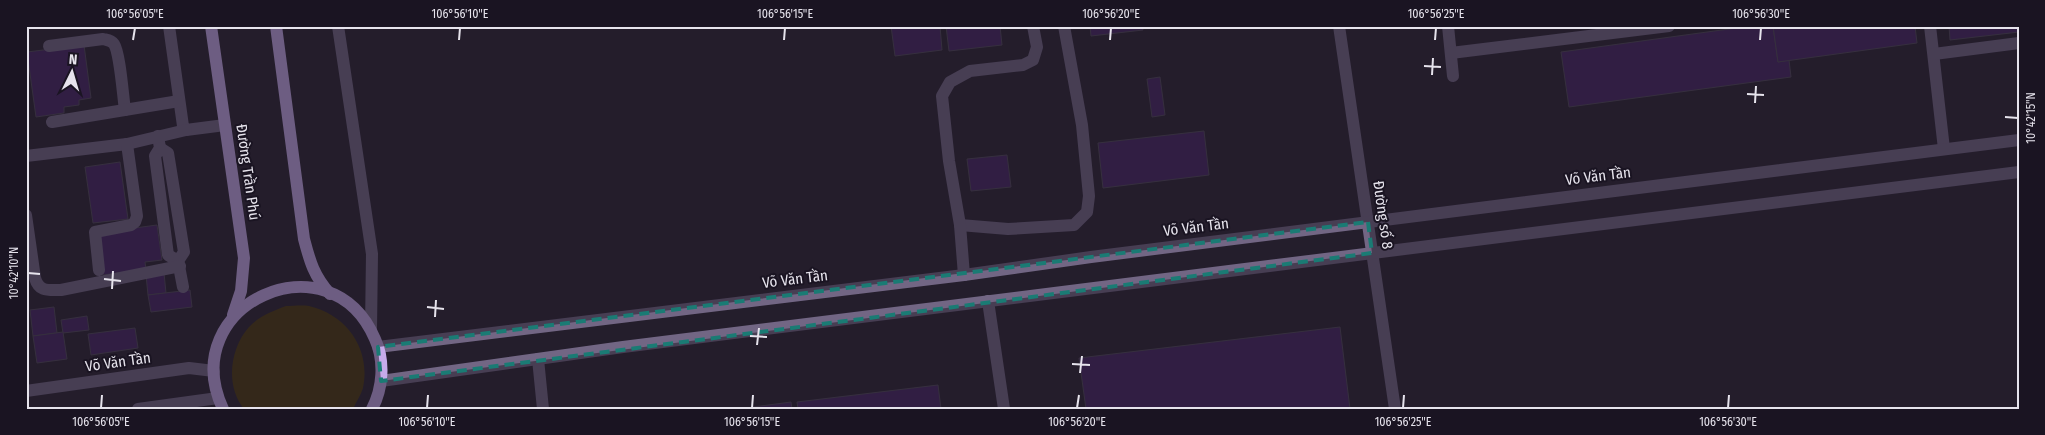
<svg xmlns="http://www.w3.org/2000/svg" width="2045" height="435" viewBox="0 0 2045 435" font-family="'Fira Sans Condensed',sans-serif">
	<rect width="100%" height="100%" fill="#241e2c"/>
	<path fill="#483705" d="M286,306c7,0 16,-1 23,0 38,9 62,43 54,82 -2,7 -7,14 -10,21h-109c-19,-23 -14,-61 5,-82 10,-11 24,-16 37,-21z"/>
	<g fill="#402160" stroke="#4c4555">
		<polygon points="891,26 940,26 942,50 895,56"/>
		<polygon points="946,26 1000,26 1002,45 949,51"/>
		<polygon points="1090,26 1142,26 1143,30 1091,36"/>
		<polygon points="1751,26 1773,26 1778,62 1789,60 1791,77 1569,107 1561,52"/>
		<polygon points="1773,26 1915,26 1917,43 1778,62"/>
		<polygon points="1949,26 2019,26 2019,32 1950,40"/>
		<polygon points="84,45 91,98 79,100 79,105 64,107 64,113 36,117 27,52"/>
		<polygon points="1160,77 1165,115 1152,117 1147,79"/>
		<polygon points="1204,131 1209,175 1103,188 1098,143"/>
		<polygon points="1007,155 1011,187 971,191 967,159"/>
		<polygon points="120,162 128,219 93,223 85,167"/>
		<polygon points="157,225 162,260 145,262 146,269 103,275 97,233"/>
		<polygon points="164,273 166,293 148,295 146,275"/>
		<polygon points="190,290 192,307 151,312 148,295"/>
		<polygon points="54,307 57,333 33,336 30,310"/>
		<polygon points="87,316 89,330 63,333 61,320"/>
		<polygon points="1340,327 1350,409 1086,409 1079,358"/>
		<polygon points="135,328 138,348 91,355 88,334"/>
		<polygon points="63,332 67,359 37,363 33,336"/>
		<polygon points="938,385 941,409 798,409 797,402"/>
		<polygon points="791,402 792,409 738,409"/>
	</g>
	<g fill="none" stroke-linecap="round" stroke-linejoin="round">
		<g stroke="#726684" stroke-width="12">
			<polyline points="169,26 183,126 186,130 225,125"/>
			<polyline points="338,26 372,254 371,329"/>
			<polyline points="1339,26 1395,409"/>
			<polyline points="1448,26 1453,76"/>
			<polyline points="1930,26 1944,149"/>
			<path d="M49,46l54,-7c4,1 8,1 11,5 6,9 9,53 11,66"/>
			<polyline points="1451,53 1669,26"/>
			<polyline points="1934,54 2019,43"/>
			<polyline points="52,122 179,101"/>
			<polyline points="158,136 160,148 155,156 168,255 178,261 183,287"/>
			<polyline points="160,148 168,153 184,252 178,261"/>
			<polyline points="26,156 127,144 186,130"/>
			<path d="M26,215l9,63c4,14 13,12 26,12l119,-24"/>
			<polyline points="960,225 1008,229 1074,225 1087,212 1089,196 1082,125 1064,26"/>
			<polyline points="99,270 95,232 131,225 135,222 137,216 127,144"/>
			<polyline points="964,275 960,225 949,161 942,96 950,82 970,71 1023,65 1033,60 1037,47 1033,26"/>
			<polyline points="988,301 1004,409"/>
			<polyline points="378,347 964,275 1091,257 2019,140"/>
			<polyline points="538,359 543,409"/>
			<polyline points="381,381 623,347 2019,172"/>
			<polyline points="26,391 189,368 214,371"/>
			<polyline points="138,409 218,398"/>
		</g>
		<g stroke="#c6abea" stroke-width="12">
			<polyline points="211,26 244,258 241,291 233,315"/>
			<path d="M276,26l28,213c6,23 10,37 26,55"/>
			<path d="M223,409c-49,-105 107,-175 152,-70 10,22 8,49 -3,70"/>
		</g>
	</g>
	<path d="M0 0H2045V435H0ZM1368,222l4,31 -991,128 -3,-34z" fill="#241e2c" fill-opacity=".55" fill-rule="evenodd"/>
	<path fill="none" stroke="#1a7b74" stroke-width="4" stroke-dasharray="10 6" stroke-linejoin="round" d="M1368,222l4,31 -991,128 -3,-34z"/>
	<path fill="none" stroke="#e6e3ec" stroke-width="2" d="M133,40l2,-12M459,40l1,-12M784,40l1,-12M1110,40l1,-12M1435,40l1,-12M1760,40l1,-12M1424,66l17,1M1432,75l1,-17M1747,94l17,1M1755,103l1,-17M2005,117l13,1M28,273l12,1M104,279l17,2M112,289l1,-18M427,307l17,2M435,317l1,-17M750,336l17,1M757,345l2,-17M1072,364l18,1M1080,373l2,-17M101,408l1,-13M427,408l1,-13M752,408l1,-13M1077,408l2,-13M1403,408l1,-13M1728,408l1,-13"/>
	<g text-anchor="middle" stroke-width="4" stroke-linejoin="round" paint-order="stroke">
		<g font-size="15" fill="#e6e3ec" stroke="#1a1422">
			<text transform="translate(248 172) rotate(82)" y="5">Đường Trần Phú</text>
			<text transform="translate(1598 176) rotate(-7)" y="5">Võ Văn Tần</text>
			<text transform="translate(1383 215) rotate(82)" y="5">Đường số 8</text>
			<text transform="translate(1196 227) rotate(-7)" y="5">Võ Văn Tần</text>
			<text transform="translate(795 279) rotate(-7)" y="5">Võ Văn Tần</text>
			<text transform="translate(118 362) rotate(-8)" y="5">Võ Văn Tần</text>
		</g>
	</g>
	<rect width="2045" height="435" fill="none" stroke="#1a1422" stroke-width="55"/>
	<g transform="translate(72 72) rotate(5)" stroke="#1a1422" stroke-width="4" paint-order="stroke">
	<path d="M0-4L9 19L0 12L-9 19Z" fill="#e6e3ec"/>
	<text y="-8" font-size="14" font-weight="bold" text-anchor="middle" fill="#e6e3ec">N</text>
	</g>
	<rect x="28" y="28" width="1990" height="380" fill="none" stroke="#e6e3ec" stroke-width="2"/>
	<g font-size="12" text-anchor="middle" fill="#e6e3ec">
		<text x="135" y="18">106°56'05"E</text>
		<text x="460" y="18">106°56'10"E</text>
		<text x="785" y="18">106°56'15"E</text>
		<text x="1111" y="18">106°56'20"E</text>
		<text x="1436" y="18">106°56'25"E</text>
		<text x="1761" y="18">106°56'30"E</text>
		<text transform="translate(2031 118) rotate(-90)" y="4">10°42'15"N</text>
		<text transform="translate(14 273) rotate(-90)" y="4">10°42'10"N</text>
		<text x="101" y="426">106°56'05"E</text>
		<text x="427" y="426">106°56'10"E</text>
		<text x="752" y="426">106°56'15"E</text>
		<text x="1077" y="426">106°56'20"E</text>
		<text x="1403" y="426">106°56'25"E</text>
		<text x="1728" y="426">106°56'30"E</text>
	</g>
</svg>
